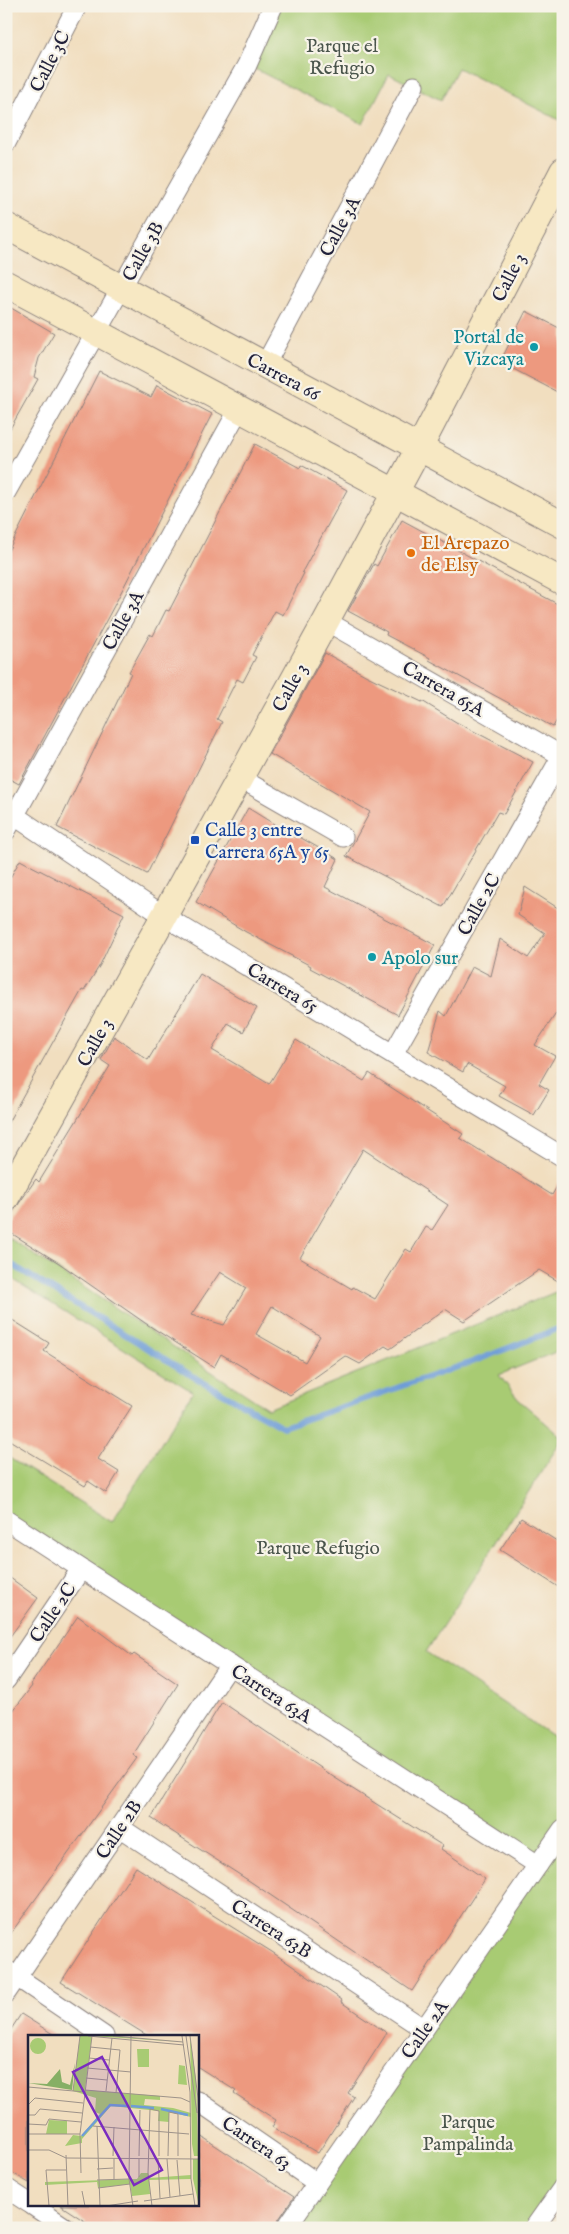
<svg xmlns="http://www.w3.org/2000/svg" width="569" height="2234" viewBox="0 0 569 2234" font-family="'IM FELL English',serif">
	<rect width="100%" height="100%" fill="#f7f3e8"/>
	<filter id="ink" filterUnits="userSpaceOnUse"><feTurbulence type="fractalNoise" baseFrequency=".02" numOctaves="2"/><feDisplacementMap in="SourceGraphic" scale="10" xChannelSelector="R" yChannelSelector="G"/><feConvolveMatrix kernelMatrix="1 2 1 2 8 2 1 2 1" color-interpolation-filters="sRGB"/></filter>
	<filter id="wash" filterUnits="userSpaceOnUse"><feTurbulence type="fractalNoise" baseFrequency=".0096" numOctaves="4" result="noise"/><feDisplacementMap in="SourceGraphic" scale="20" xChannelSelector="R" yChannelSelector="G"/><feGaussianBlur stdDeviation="1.12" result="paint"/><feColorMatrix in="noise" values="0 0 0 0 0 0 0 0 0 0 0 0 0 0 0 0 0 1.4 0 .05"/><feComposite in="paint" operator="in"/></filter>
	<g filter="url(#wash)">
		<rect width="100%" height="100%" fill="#f1debf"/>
		<g fill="#a8cb73" stroke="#657657">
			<polygon points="273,6 563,6 563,122 458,68 441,100 389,74 363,124 247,65"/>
			<polygon points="6,1236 268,1409 563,1289 563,1349 499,1375 518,1399 563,1438 426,1652 563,1743 563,2187 534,2228 286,2228 538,1865 6,1520 6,1456 112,1522 193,1392 6,1275"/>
		</g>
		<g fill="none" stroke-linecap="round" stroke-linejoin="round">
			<polyline stroke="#6e9dd7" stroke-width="6" points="6,1261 194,1377 283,1427 472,1362 563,1327"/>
		</g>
		<g id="blocks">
			<g fill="#ed997f" fill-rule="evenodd">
				<polygon points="6,305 54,333 39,358 34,377 38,379 6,436"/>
				<polygon points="526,311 563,330 563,395 500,362"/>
				<polygon points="99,371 151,397 157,385 212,414 115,604 19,784 6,777 6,555"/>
				<polygon points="255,444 300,468 301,465 347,490 302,572 304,573 283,615 275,611 252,655 256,657 243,682 237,679 217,719 222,722 147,874 57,827 131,673 129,672 150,634 153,636 166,610 169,611"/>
				<polygon points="402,520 563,607 563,709 553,727 429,660 430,658 386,635 387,632 348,611 374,564 377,566"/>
				<polygon points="325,653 367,676 422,702 422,701 456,722 533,762 504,814 498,812 443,907 346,856 370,812 270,754"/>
				<polygon points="248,808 295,837 296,835 338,859 325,887 435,945 398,1015 310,968 311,966 246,932 196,902"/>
				<polygon points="20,860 124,914 100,965 84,991 82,990 6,1126 6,885"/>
				<polygon points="525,887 561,910 563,907 563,1003 535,1045 555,1056 539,1084 549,1090 534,1115 499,1096 505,1086 467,1064 463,1072 428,1052 440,1011 446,1016 472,966 491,976 500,939 528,958 545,933 518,915"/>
				<path d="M200,974l57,34 -14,24 -15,-9 -16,27 57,34 27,-44 68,41 5,-8 94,61 -3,4 92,57 11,-19v108l-24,-14 -75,51 -19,-12 -55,40 -5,-3 -25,18 -15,-8 -55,39 -69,-41 -7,13 -69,-44 -86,-60 -53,-33v-8l30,-43 3,3 71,-116 -9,-6 13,-24 34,24zM363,1149l85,56 -16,25 -6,-3 -15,25 -5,-3 -31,50 -22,-12 -1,2 -52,-31zM220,1272l26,16 -22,37 -33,-10zM272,1306l48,30 -15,26 -49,-28z"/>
				<polygon points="6,1316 49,1343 44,1351 132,1406 98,1459 119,1472 106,1493 88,1481 85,1486 6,1438"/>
				<polygon points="521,1518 563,1545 563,1590 500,1550"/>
				<polygon points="6,1575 38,1598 6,1642"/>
				<polygon points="78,1616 132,1656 134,1654 178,1684 133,1755 137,1758 6,1940 6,1720 32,1686 31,1684"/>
				<polygon points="222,1702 332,1776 443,1846 441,1849 485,1879 412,1991 251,1882 151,1818"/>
				<polygon points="136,1867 272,1952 342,2000 341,2002 387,2033 348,2093 354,2097 318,2153 272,2127 276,2120 234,2093 236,2091 198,2067 198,2036 148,2036 61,1982"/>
				<polygon points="21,2014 56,2036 29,2036 29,2183 6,2169 6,2037"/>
				<polygon points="198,2134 294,2197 277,2222 275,2228 82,2228 86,2222 60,2205 198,2205"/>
			</g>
		</g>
	</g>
	<g filter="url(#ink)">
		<use href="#blocks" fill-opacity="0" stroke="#8a807d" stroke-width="1"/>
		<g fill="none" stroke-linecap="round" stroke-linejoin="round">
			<defs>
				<g id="street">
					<polyline points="6,143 77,6"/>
					<polyline points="265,365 414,86"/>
					<polyline points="6,492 247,65 273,6"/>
					<polyline points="326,621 562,756"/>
					<polyline points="240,778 343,837"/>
					<polyline points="6,810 164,916 563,1157"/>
					<polyline points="6,831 239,409"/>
					<polyline points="393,1054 563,754"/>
					<polyline points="6,1520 538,1865"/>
					<polyline points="6,1680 81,1569"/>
					<polyline points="119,1827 424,2029"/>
					<polyline points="8,1971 104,2036"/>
					<polyline points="6,1993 230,1665"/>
					<polyline points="198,2101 317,2183"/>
					<polyline points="6,2188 29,2203"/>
					<polyline points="32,2205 66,2228"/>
					<polyline points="286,2228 563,1829"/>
					<polyline points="534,2228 563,2187"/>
				</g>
				<g id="secondary">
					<polyline points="6,226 563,525"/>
					<polyline points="6,284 563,582"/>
					<polyline points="6,1198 164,916 326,621 426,435 563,171"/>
				</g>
			</defs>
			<use href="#street" stroke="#8a807d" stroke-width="21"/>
			<use href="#secondary" stroke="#8a807d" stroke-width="28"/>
			<use href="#street" stroke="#fff" stroke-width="19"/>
			<use href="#secondary" stroke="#f7e8c3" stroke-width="26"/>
		</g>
	</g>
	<g fill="#0f9aa8" stroke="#f7f3e8" stroke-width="2">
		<circle cx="534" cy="347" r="5"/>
		<circle cx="372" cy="957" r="5"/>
	</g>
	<circle fill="#e8710a" stroke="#f7f3e8" stroke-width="2" cx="411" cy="553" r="5"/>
	<rect fill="#1a4fb4" stroke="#f7f3e8" stroke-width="2" x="190" y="835" width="10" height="10" rx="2.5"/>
	<g text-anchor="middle" stroke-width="4.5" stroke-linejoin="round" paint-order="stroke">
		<g font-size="19" fill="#4a554c" stroke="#f7f3e8">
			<text x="342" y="52">Parque el<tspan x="342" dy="22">Refugio</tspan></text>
			<text x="318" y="1554">Parque Refugio</text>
			<text x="468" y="2128">Parque<tspan x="468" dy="22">Pampalinda</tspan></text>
		</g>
		<g font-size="19" fill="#22223b" stroke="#f7f3e8">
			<text transform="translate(49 61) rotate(-63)" y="7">Calle 3C</text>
			<text transform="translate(339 226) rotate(-62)" y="7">Calle 3A</text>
			<text transform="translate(142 251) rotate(-61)" y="7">Calle 3B</text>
			<text transform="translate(508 277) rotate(-63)" y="7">Calle 3</text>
			<text transform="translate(284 376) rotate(28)" y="7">Carrera 66</text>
			<text transform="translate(122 620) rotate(-61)" y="7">Calle 3A</text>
			<text transform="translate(289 687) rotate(-61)" y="7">Calle 3</text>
			<text transform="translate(444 688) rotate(30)" y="7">Carrera 65A</text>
			<text transform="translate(478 904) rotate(-61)" y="7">Calle 2C</text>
			<text transform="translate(283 987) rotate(31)" y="7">Carrera 65</text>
			<text transform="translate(94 1042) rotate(-61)" y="7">Calle 3</text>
			<text transform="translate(52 1612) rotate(-56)" y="7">Calle 2C</text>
			<text transform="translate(272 1693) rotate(33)" y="7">Carrera 63A</text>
			<text transform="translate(118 1829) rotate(-56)" y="7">Calle 2B</text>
			<text transform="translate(272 1928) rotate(33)" y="7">Carrera 63B</text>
			<text transform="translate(424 2029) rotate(-55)" y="7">Calle 2A</text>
			<text transform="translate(257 2142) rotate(34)" y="7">Carrera 63</text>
		</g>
		<g font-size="19" fill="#0d838f" stroke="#f7f3e8" text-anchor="end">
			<text x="524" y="343">Portal de<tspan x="524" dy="22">Vizcaya</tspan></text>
			<text x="382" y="964" text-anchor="start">Apolo sur</text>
		</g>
		<g font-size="19" fill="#c56008" stroke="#f7f3e8" text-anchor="start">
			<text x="421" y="549">El Arepazo<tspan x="421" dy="22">de Elsy</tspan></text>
		</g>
		<g font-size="19" fill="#164399" stroke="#f7f3e8" text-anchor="start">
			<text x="205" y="836">Calle 3 entre<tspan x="205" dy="22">Carrera 65A y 65</tspan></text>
		</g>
	</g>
	<g transform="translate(28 2035)">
		<rect width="171" height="171" fill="#f1debf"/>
		<path d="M52,1h33l70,6 -91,-6 -7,54 75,6v4l-15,-1 -1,6 29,3 18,5v4l-22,-5v10l-11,-1 1,-10 -48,-5 -29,33v4l-17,3 8,-11 8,1 19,-22 -5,-2 1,-14 -23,-7zM162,1l6,44 2,76h-4l-2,-12zM2 11a8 8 0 1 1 16 0a8 8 0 1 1-16 0ZM109,14h12v18h-11zM151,30l6,1 2,19 -9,-1zM21,85l18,1v13h-21zM165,124h5l1,47 -6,-27zM113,138h7l1,5 42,-3v4l-42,1 1,14 -18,2 -2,-12 -32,4 -1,-6 -52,3v-3l92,-3z" fill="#a8cb73"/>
		<path d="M47,28l-3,27 -44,-7 19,1 13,-15 2,13 8,3z" fill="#86af65"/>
		<path fill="none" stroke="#6e9dd7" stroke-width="2.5" d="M103,71l23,2M133,74l27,6M54,101l28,-31 18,1"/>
		<path fill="none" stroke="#9e938a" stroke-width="1" d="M60,1l96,9M85,1l70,6M103,1l-2,143 4,27M154,1l8,56 1,87 4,27M158,1l11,77M162,1l8,62 2,84M62,12l30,3 -4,43M61,23l20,2M59,33l44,4M58,43l21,2M0,52l57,5M57,55l96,8 9,4M45,56l7,-55M78,56l6,-53M0,70l7,-7 48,5M0,80h7l5,-6 42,4M0,89l18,1 3,-6 32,3M65,91l96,8M69,91l3,80M0,99h52M0,115h21l17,8 134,1M38,120l2,51M85,121l1,-29M111,121l1,-46M140,121l1,-44 9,2v42M130,124l2,39M139,124l3,38M149,125l3,36M69,134l16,-1M53,138l-1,-39 12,-98M111,142v-18M86,144v-21M69,145l32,-1M70,153l32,-4M54,156l3,15M116,166l49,-7M21,171l-3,-36h20M78,171l32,-5M124,171l-4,-33 2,-64 9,2v45"/>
		<path fill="#7b2cbf" fill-opacity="0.15" stroke="#7b2cbf" stroke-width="2.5" d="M74,22l60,113 -28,15 -61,-113z"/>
		<rect width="171" height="171" fill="none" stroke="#22223b" stroke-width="2.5"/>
	</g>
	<rect width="569" height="2234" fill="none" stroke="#f7f3e8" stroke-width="25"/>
</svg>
